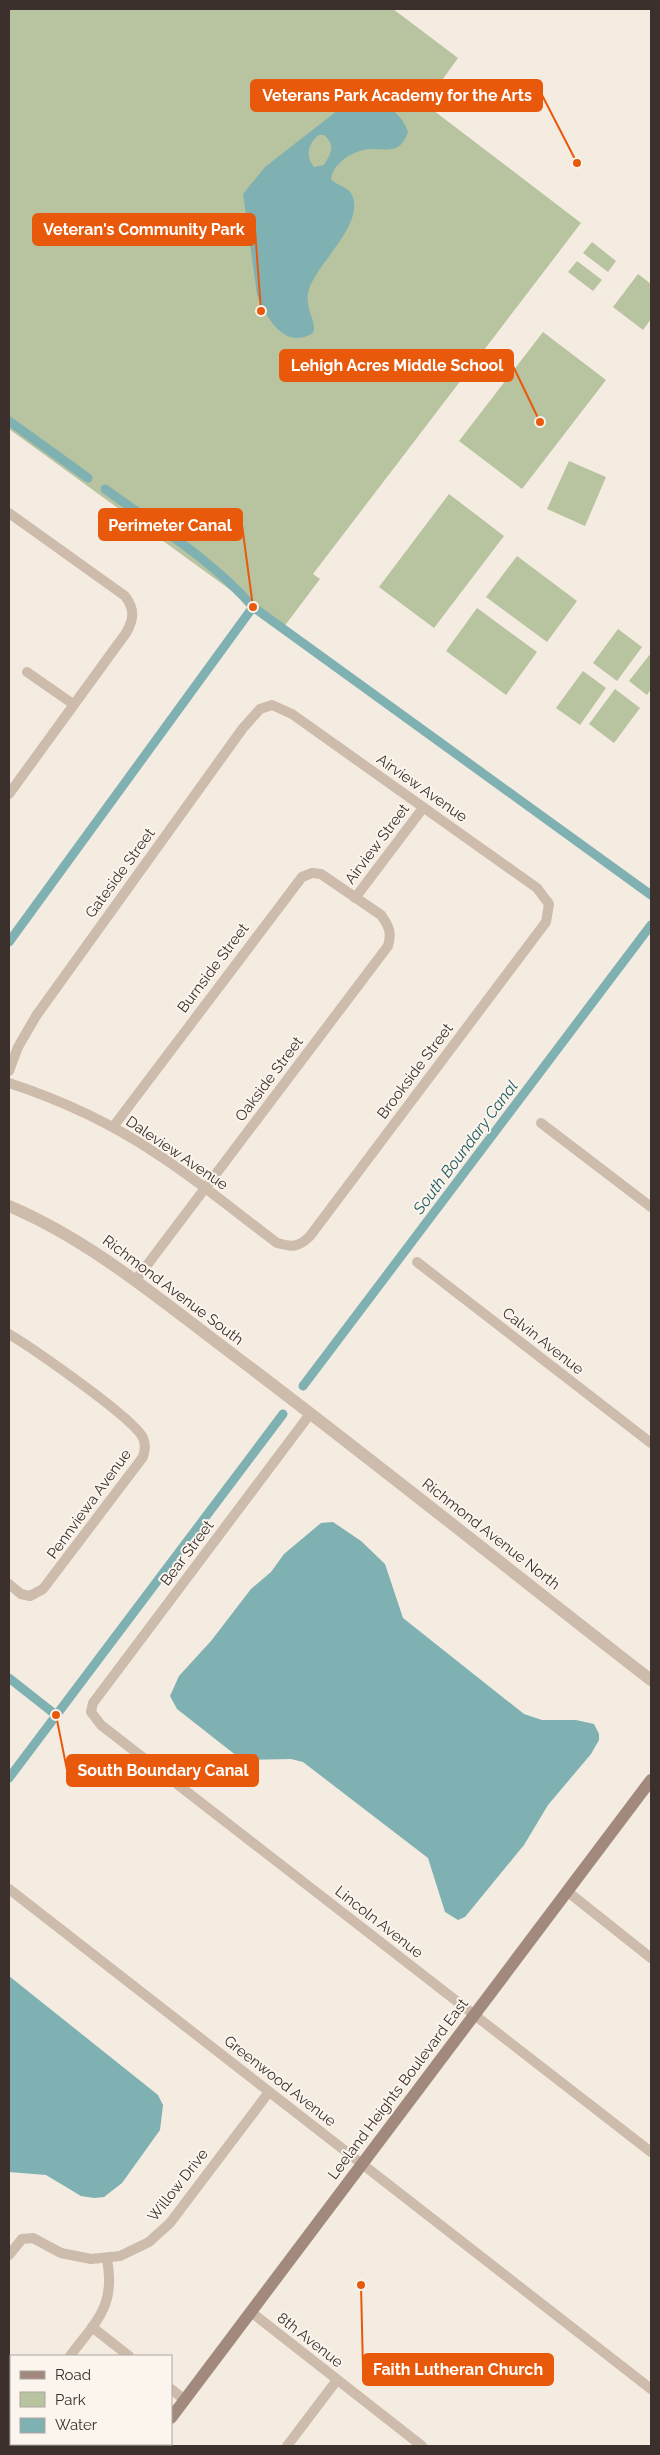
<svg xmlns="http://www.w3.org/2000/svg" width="660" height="2455" viewBox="0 0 660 2455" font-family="Raleway,sans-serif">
	<rect width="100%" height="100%" fill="#f4ebe1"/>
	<g fill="#b8c4a0">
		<polygon points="9,9 393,9 458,58 425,104 581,223 313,574 320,579 283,628 9,429"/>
		<polygon points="592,242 616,261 608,272 583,253"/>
		<polygon points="577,261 602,280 593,291 568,272"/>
		<polygon points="638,274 651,284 651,319 643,330 613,307"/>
		<polygon points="543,332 606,380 522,489 459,441"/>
		<polygon points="569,461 606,477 585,526 547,509"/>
		<polygon points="449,494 504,536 434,628 379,587"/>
		<polygon points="517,556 577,601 547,642 486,597"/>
		<polygon points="477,608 537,652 506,695 446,651"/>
		<polygon points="618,629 642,647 617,681 593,663"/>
		<polygon points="651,653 651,689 647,695 629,681"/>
		<polygon points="583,671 606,688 580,725 556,708"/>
		<polygon points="615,689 640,708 614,743 589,724"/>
	</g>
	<g fill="#7fb0b2" fill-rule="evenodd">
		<path d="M369,98c18,5 33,16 39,34 -9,26 -24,14 -45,18 -8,2 -14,5 -20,10 -7,6 -11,11 -12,19 6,7 17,7 21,16 13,29 -34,67 -43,94 -6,19 9,33 4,44 -28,18 -48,-16 -56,-39l-14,-100 22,-27 77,-60 9,-5zM319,135h5c12,10 7,18 0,30l-10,2c-9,-11 -6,-24 5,-32z"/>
		<polygon points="333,1522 361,1541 385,1564 403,1618 524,1714 542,1720 576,1720 594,1724 599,1734 599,1740 591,1754 548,1805 524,1845 465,1917 458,1920 445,1912 428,1858 303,1762 291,1759 242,1760 177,1709 170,1696 179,1676 211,1641 251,1589 271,1572 284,1554 321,1523"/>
		<polygon points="9,1976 158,2095 163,2105 160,2130 122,2183 104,2197 94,2198 81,2196 46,2175 9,2172"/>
	</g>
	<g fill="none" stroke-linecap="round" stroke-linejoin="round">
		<g stroke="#7fb0b2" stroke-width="9">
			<polyline points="9,421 88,478"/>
			<path d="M105,489c51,37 106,70 148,118"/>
			<polyline points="9,942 253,607 651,895"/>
			<polyline points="303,1386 651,925"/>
			<polyline points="9,1678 56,1715"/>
			<polyline points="9,1778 283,1414"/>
		</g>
		<g stroke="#cdbbac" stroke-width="10">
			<path d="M9,513l116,83c10,13 9,23 1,37l-117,161"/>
			<polyline points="27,672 73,704"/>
			<polyline points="355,898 423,808"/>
			<path d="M9,1071l9,-24 18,-31 207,-288 17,-19 12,-4 20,9 245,174 12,16 -3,18 -12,16 -224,298c-12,12 -18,11 -33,7 -40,-30 -78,-62 -120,-89 -46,-31 -96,-54 -148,-71"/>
			<polyline points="541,1123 651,1207"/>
			<path d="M113,1127l189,-250 10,-4 9,1 60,41c8,11 11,18 7,31l-253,335"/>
			<polyline points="417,1262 651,1443"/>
			<path d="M9,1334c23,14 125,84 134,104 3,7 2,12 0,19l-100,132 -13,7 -9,-2 -12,-10"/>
			<polyline points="310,1414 93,1703 91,1712 101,1725 651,2152"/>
			<polyline points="9,1889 651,2389"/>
			<polyline points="568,1892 651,1958"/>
			<polyline points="9,2255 22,2239 33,2238 61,2253 91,2259 120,2256 149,2242 170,2223 269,2092"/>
			<polyline points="251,2312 422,2446"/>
			<polyline points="92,2327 129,2356"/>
			<path d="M70,2356c26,-35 46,-49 37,-97"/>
			<polyline points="171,2389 185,2400"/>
			<polyline points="9,2437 11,2434"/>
			<polyline points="287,2446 337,2380"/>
		</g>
		<path stroke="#cdbbac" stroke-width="12" d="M9,1206c85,36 156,98 230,153 139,105 274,214 412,321"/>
		<g stroke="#a18a7d" stroke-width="12">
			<polyline points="171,2418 651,1780"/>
			<polyline points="150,2446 152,2444"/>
		</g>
	</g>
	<g text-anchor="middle" stroke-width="4" stroke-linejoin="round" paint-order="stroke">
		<g font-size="15" fill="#3b302b" stroke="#fbf5ee">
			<text transform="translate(422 788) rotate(35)" y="5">Airview Avenue</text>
			<text transform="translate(377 844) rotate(-53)" y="5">Airview Street</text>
			<text transform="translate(120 873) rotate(-54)" y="5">Gateside Street</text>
			<text transform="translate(213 968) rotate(-53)" y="5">Burnside Street</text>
			<text transform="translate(415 1071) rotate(-53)" y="5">Brookside Street</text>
			<text transform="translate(269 1079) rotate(-53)" y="5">Oakside Street</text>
			<text transform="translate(177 1153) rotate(34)" y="5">Daleview Avenue</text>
			<text transform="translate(173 1290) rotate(37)" y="5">Richmond Avenue South</text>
			<text transform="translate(543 1341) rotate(38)" y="5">Calvin Avenue</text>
			<text transform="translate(89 1504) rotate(-54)" y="5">Pennviewa Avenue</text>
			<text transform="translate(491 1534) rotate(38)" y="5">Richmond Avenue North</text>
			<text transform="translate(187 1553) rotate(-53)" y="5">Bear Street</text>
			<text transform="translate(379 1922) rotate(38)" y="5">Lincoln Avenue</text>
			<text transform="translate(280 2081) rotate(38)" y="5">Greenwood Avenue</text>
			<text transform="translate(398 2089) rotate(-53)" y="5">Leeland Heights Boulevard East</text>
			<text transform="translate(178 2185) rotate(-52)" y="5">Willow Drive</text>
			<text transform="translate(310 2340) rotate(38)" y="5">8th Avenue</text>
		</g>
		<g font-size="16" font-style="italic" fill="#1f5a5e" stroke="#fbf5ee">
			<text transform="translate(465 1147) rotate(-53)" y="6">South Boundary Canal</text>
		</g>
	</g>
	<path fill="none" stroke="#e8590c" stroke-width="2" d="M577 163L542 95M261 311L255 229M540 422L513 366M253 607L242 525M56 1715L67 1770M361 2285L363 2369"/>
	<g fill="#e8590c" stroke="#fbf5ee" stroke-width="2">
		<circle cx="577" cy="163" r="5"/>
		<circle cx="261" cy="311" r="5"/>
		<circle cx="540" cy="422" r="5"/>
		<circle cx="253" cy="607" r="5"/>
		<circle cx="56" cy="1715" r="5"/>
		<circle cx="361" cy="2285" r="5"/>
	</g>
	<g fill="#e8590c" stroke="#e8590c" stroke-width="2">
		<rect x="251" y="80" width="291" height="31" rx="5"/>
		<rect x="33" y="214" width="222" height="31" rx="5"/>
		<rect x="280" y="350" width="233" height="31" rx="5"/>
		<rect x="99" y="509" width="143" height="31" rx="5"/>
		<rect x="67" y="1755" width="191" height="31" rx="5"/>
		<rect x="363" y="2354" width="190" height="31" rx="5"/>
	</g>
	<g font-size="16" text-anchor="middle" font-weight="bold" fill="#fff">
		<text x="397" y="101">Veterans Park Academy for the Arts</text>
		<text x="144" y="235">Veteran's Community Park</text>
		<text x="397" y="371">Lehigh Acres Middle School</text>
		<text x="170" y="531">Perimeter Canal</text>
		<text x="163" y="1776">South Boundary Canal</text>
		<text x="458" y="2375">Faith Lutheran Church</text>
	</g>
	<rect width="660" height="2455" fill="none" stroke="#3b302b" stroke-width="20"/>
	<rect x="10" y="2355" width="162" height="90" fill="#fbf5ee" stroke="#aea6a0"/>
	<rect x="20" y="2371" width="25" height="8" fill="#a18a7d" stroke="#aea6a0"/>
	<text x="55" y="2380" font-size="15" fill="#3b302b">Road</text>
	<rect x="20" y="2392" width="25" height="15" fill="#b8c4a0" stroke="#aea6a0"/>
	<text x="55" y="2405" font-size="15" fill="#3b302b">Park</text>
	<rect x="20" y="2418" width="25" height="15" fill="#7fb0b2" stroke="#aea6a0"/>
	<text x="55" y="2430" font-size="15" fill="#3b302b">Water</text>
</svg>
